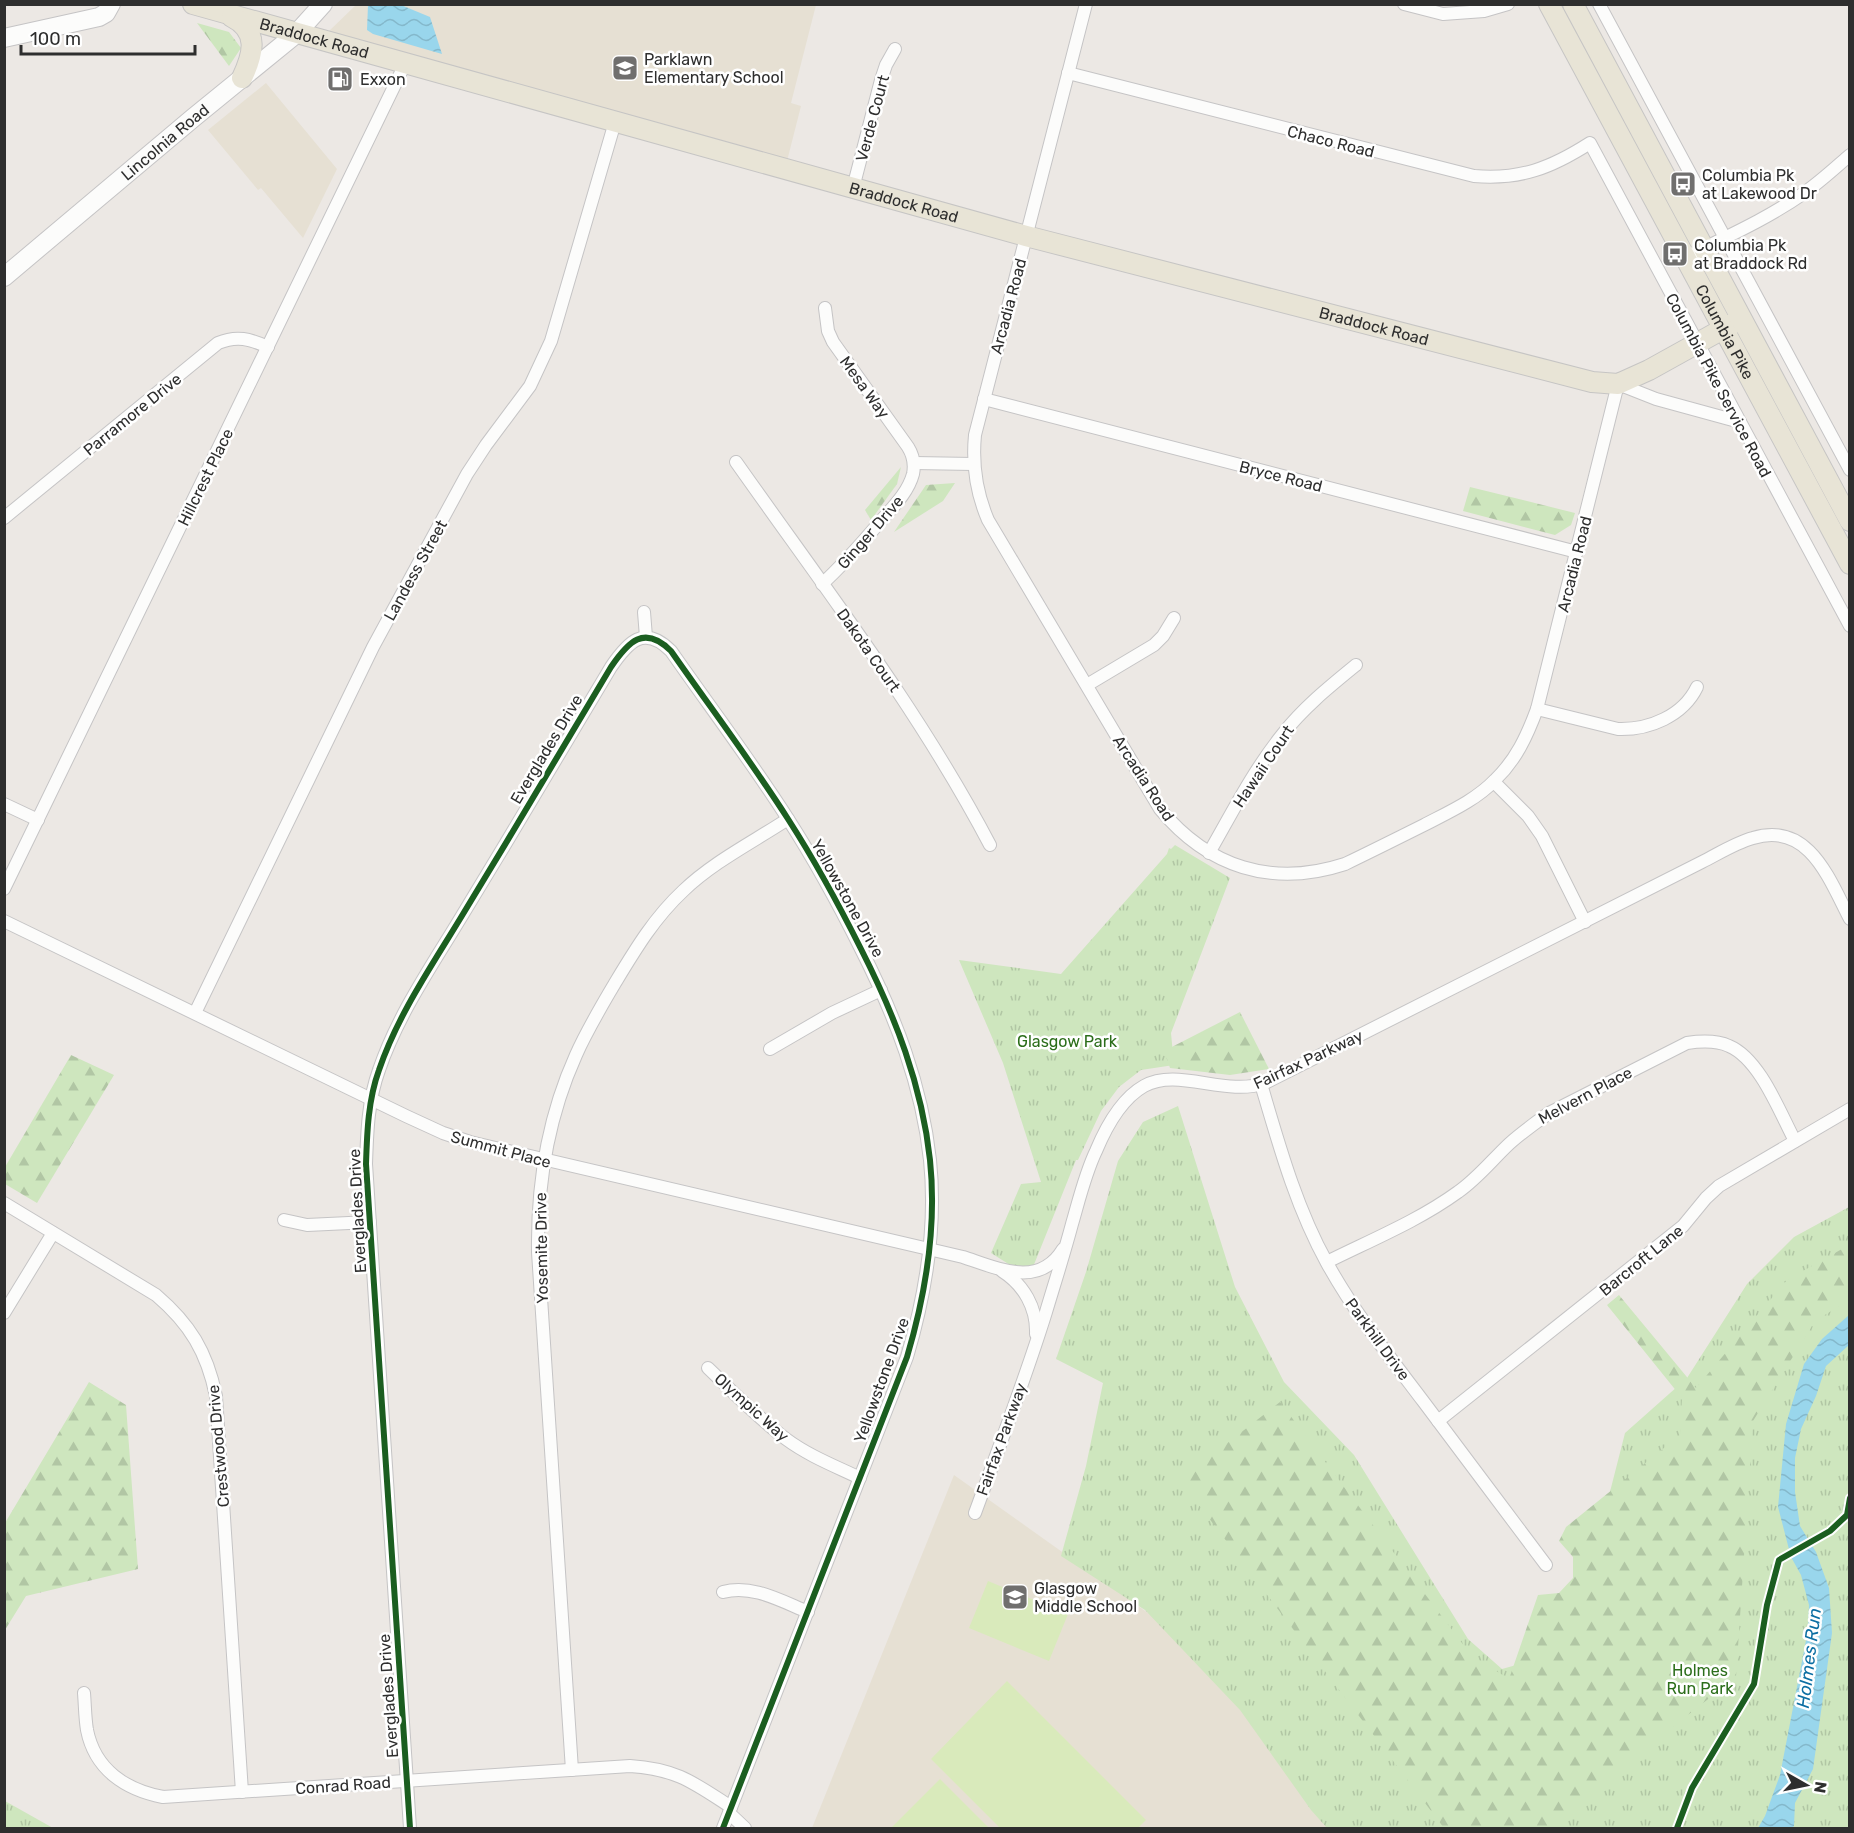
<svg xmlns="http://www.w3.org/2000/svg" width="1854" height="1833" viewBox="0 0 1854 1833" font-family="Rubik,sans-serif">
	<defs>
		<pattern id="grass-tufts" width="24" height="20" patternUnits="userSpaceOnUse" patternTransform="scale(1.5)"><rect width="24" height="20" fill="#cee6be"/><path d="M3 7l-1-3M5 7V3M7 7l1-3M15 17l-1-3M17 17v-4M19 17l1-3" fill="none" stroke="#b1c6a4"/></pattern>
		<pattern id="forest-firs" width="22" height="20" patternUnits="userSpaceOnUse" patternTransform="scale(1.5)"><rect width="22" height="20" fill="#cee6be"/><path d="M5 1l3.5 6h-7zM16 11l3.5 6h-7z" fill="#b1c6a4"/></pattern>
		<pattern id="water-waves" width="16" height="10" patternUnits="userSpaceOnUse" patternTransform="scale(1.5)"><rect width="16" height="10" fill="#99d6ec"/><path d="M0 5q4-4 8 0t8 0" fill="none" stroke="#84b8cb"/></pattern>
	</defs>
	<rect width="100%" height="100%" fill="#ece8e4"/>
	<g fill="#e6e0d3">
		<polygon points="356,5 816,5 791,103 801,106 786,165 328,32"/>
		<polygon points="266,83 337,169 303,238 261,188 258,190 208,130"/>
		<polygon points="954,1475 1297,1719 1399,1828 812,1828"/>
	</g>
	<g fill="url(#grass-tufts)">
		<polygon points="1175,845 1230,878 1171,1033 1174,1065 1141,1070 1119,1087 1101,1111 1078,1160 1076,1160 1029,1277 991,1253 1021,1184 1041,1182 1003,1063 959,960 1061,974 1167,854 1169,848 1171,849"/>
		<polygon points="1178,1106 1235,1287 1284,1382 1354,1455 1468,1639 1502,1669 1530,1661 1601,1527 1625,1433 1687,1378 1747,1284 1794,1237 1849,1207 1849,1828 1327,1828 1311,1810 1240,1710 1145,1610 1061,1556 1086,1466 1103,1383 1056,1359 1086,1272 1118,1161 1143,1122"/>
		<polygon points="5,1801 53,1828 5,1828"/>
	</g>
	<g fill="url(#forest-firs)">
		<polygon points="197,23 229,32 241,48 229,66"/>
		<polygon points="901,467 897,484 871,520 865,510"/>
		<polygon points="955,483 943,501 894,532 926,485"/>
		<polygon points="1470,487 1575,513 1571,525 1555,535 1463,511"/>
		<polygon points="1240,1012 1269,1069 1230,1075 1170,1068 1164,1051"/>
		<polygon points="71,1055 114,1075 37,1203 5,1184 5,1167"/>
		<polygon points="1849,1245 1849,1300 1815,1321 1753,1421 1736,1677 1545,1828 1444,1828 1180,1480 1280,1402 1471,1655 1509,1679 1538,1595 1559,1593 1573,1578 1573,1557 1559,1541 1566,1527 1680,1435 1682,1398 1607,1305 1619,1295 1696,1388 1787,1280"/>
		<polygon points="89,1382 126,1405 138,1569 26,1596 5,1630 5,1523"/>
	</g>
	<g fill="#d9eabb">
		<polygon points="988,1581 1068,1614 1049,1661 969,1628"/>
		<polygon points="1007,1681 1146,1820 1138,1828 1000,1828 931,1759"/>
		<polygon points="940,1779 989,1828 891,1828"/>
	</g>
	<g fill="url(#water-waves)">
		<polygon points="368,5 401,5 430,17 442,54 373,34 367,30"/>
		<polygon points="1849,1315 1849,1345 1826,1366 1816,1396 1801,1429 1795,1458 1795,1492 1800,1526 1816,1552 1829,1588 1832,1633 1813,1769 1795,1803 1794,1826 1792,1828 1758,1828 1765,1816 1780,1775 1808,1630 1809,1605 1801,1575 1791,1557 1778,1507 1786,1424 1804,1364 1822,1339"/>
	</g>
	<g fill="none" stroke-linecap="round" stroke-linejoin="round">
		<defs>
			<g id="street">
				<path d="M1086,4l-111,431c-3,31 1,57 13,85l172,289c48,58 112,79 185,55 27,-13 53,-26 79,-39 25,-13 52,-25 71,-45 21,-20 32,-44 42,-71l81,-325 38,15 84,23"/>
				<polyline points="1404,4 1443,14 1484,11 1508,4"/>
				<polyline points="1599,4 1850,470"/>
				<path d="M1068,73l406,103c46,4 77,-8 116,-33l260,483"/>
				<polyline points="853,188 881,80 886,65 895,49"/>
				<path d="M1686,257c40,-20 81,-38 118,-64 16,-11 31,-25 46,-38"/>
				<polyline points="984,399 1577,552"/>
				<path d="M736,462c88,125 183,248 254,383"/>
				<polyline points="914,463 973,464"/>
				<path d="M4,518l214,-175c19,-8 32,-4 50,4"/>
				<path d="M822,584c21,-19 39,-40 57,-61 13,-15 29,-30 34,-49 2,-10 0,-19 -5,-27l-75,-105 -5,-11 -3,-23"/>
				<polyline points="644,612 646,637"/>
				<polyline points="1087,685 1154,645 1163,636 1174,618"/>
				<path d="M1537,709l81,20c31,1 65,-13 79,-42"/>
				<polyline points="1494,782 1528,816 1542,836 1585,922"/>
				<polyline points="4,804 38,820"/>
				<path d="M1209,853c23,-40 44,-82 73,-118 21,-27 47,-48 74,-70"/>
				<polyline points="4,889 405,64"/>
				<path d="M4,921l402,195 37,17 27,9 493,115c34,11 76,32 100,-8"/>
				<polyline points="195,1013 373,647 467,474 486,445 530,386 551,341 615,122"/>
				<polyline points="770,1049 832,1013 881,990"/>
				<path d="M1261,1084c18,61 35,123 66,179 27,49 62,93 96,138 41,55 82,109 123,164"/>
				<path d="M4,1203l152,92c34,29 51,57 60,101l26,396"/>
				<polyline points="284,1220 307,1225 370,1222"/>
				<path d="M1327,1262c44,-22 91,-41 131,-70 19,-13 34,-32 51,-48 12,-11 26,-21 40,-31l138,-70c14,-2 29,-3 42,3 31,13 51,67 66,95"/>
				<path d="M1002,1271c22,14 35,37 34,63"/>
				<polyline points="4,1313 53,1233"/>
				<path d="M708,1368c25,24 50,50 78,71 23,17 49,27 74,39"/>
				<polyline points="1438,1421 1683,1226 1706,1198 1719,1186 1850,1109"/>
				<path d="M975,1513c24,-66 50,-133 71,-201 9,-30 18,-58 26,-88 7,-24 13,-50 24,-73 10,-24 25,-52 48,-65 34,-19 81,11 121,-3l437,-221c16,-8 33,-19 51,-24 56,-17 76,41 97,81"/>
				<path d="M723,1592c29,-8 58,9 85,20"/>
				<path d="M84,1693c1,12 1,25 3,37 8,40 39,60 76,67l467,-31c47,3 64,17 101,41"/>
				<path d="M572,1770l-34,-518c-1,-67 10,-135 38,-197 11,-25 25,-48 39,-72 20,-33 39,-65 68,-92 30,-29 70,-49 105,-72"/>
				<polyline points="729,1813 745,1828"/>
				<path d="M410,1828l-44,-664c1,-31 2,-64 13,-94 19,-56 54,-106 84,-156 50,-82 99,-165 148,-247 17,-25 33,-43 60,-16 39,56 80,110 117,168 27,42 51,86 73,130 34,67 61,136 69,211 7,67 -4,133 -23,197l-184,471"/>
			</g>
			<g id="secondary">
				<polyline points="4,38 99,17 106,13 111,4"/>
				<path id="s1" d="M4,277l189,-159 103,-84 27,-30"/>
			</g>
			<g id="primary">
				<path id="s2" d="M193,4l833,232 566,146 26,2 31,-14 92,-51"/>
				<path id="s3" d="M1549,4l301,560"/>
				<polyline points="1573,4 1850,521"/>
				<path d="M232,17c28,14 21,38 10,61"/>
			</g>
		</defs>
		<use href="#street" stroke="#c5c4c5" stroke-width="14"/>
		<use href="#secondary" stroke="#c5c4c5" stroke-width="20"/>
		<use href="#primary" stroke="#c6c5c4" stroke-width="22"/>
		<use href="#street" stroke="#fcfcfb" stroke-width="12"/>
		<use href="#secondary" stroke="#fcfcfb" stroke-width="18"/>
		<use href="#primary" stroke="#e8e4d6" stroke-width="20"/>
		<defs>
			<g id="cycleway">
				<path d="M410,1828l-44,-664c1,-31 2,-64 13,-94 19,-56 54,-106 84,-156 50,-82 99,-165 148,-247 17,-25 33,-43 60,-16 39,56 80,110 117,168 27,42 51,86 73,130 34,67 61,136 69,211 7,67 -4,133 -23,197l-184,471"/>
				<polyline points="1677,1828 1692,1788 1754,1684 1767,1605 1779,1560 1830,1531 1847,1515 1850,1498"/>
			</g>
		</defs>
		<use href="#cycleway" stroke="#fff" stroke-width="10"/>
		<use href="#cycleway" stroke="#1b5e20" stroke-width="6"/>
	</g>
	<defs>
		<symbol id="school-square" viewBox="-11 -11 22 22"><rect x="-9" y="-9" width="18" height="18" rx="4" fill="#706f6e" stroke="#fff"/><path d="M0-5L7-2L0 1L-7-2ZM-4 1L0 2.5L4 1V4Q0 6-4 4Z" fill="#fff"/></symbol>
		<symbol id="fuel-square" viewBox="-11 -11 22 22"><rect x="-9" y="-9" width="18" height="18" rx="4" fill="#706f6e" stroke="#fff"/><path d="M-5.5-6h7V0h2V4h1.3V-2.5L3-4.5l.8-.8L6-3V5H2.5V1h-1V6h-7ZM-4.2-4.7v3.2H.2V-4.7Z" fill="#fff"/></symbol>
		<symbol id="bus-square" viewBox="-11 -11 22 22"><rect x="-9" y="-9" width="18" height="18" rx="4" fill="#706f6e" stroke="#fff"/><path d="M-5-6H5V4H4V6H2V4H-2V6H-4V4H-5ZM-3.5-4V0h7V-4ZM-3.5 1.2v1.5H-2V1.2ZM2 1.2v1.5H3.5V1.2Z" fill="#fff"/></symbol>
	</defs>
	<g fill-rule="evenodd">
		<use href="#school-square" x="610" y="53" width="30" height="30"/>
		<use href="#fuel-square" x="325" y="64" width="30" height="30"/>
		<use href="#bus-square" x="1668" y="169" width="30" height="30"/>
		<use href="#bus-square" x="1660" y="239" width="30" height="30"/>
		<use href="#school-square" x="1000" y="1582" width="30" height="30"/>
	</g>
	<g text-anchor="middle" stroke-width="5" stroke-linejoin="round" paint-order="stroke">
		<g font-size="16" fill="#2e2e2e" stroke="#fff">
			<text dy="6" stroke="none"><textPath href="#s2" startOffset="126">Braddock Road</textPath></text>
			<text transform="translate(872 118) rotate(-75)" y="6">Verde Court</text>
			<text transform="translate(1331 141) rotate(14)" y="6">Chaco Road</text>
			<text dy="6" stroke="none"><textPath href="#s1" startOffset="210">Lincolnia Road</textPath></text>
			<text dy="6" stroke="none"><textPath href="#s2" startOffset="738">Braddock Road</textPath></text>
			<text transform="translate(1008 306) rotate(-75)" y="6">Arcadia Road</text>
			<text dy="6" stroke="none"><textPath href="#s2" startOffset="1224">Braddock Road</textPath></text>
			<text dy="6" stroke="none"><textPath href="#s3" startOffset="372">Columbia Pike</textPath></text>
			<text transform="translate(1719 385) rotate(62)" y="6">Columbia Pike Service Road</text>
			<text transform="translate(865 387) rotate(54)" y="6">Mesa Way</text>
			<text transform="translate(132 414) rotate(-39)" y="6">Parramore Drive</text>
			<text transform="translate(1281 476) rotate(14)" y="6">Bryce Road</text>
			<text transform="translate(205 477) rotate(-64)" y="6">Hillcrest Place</text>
			<text transform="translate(870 532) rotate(-49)" y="6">Ginger Drive</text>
			<text transform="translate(1574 564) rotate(-76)" y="6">Arcadia Road</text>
			<text transform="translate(415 570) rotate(-61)" y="6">Landess Street</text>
			<text transform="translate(869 650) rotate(55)" y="6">Dakota Court</text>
			<text transform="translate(546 749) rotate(-59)" y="6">Everglades Drive</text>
			<text transform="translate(1263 766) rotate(-56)" y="6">Hawaii Court</text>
			<text transform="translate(1144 778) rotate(57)" y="6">Arcadia Road</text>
			<text transform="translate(848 898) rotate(61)" y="6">Yellowstone Drive</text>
			<text transform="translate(1308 1059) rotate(-25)" y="6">Fairfax Parkway</text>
			<text transform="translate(1585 1095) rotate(-28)" y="6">Melvern Place</text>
			<text transform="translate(501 1149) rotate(15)" y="6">Summit Place</text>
			<text transform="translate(357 1211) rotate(-93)" y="6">Everglades Drive</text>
			<text transform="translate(541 1248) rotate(-91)" y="6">Yosemite Drive</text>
			<text transform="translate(1641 1260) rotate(-39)" y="6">Barcroft Lane</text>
			<text transform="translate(1378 1339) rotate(54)" y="6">Parkhill Drive</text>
			<text transform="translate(881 1380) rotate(-70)" y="6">Yellowstone Drive</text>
			<text transform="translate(752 1407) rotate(42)" y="6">Olympic Way</text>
			<text transform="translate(1001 1439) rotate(-70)" y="6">Fairfax Parkway</text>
			<text transform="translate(218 1446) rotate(-95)" y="6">Crestwood Drive</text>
			<text transform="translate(388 1696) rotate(-94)" y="6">Everglades Drive</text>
			<text transform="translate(343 1785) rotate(-4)" y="6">Conrad Road</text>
		</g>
		<g font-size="16" fill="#2e2e2e" stroke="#fff" text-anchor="start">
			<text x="644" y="65">Parklawn<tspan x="644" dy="18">Elementary School</tspan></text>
			<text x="360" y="85">Exxon</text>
			<text x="1702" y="181">Columbia Pk<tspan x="1702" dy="18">at Lakewood Dr</tspan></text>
			<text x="1694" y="251">Columbia Pk<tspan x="1694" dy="18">at Braddock Rd</tspan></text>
			<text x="1034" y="1594">Glasgow<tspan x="1034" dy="18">Middle School</tspan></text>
		</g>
		<g font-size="16" fill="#2c6e1b" stroke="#fff">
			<text x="1067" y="1047">Glasgow Park</text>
			<text x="1700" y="1676">Holmes<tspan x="1700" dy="18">Run Park</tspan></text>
		</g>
		<g font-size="18" font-style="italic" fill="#0d6fa3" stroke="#fff">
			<text transform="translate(1809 1658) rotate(-83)" y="6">Holmes Run</text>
		</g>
	</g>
	<rect width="1854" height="1833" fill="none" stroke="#2e2e2e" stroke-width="12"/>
	<g transform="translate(1806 1785) rotate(99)" stroke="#ffffff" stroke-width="4.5" paint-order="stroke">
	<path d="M0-4.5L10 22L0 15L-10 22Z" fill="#2e2e2e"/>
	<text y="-9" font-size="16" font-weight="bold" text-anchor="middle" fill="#2e2e2e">N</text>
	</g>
	<path d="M21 45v9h174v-9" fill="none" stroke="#2e2e2e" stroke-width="3"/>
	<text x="30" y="45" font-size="18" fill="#2e2e2e" stroke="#ffffff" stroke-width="4.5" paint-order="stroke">100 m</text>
</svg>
